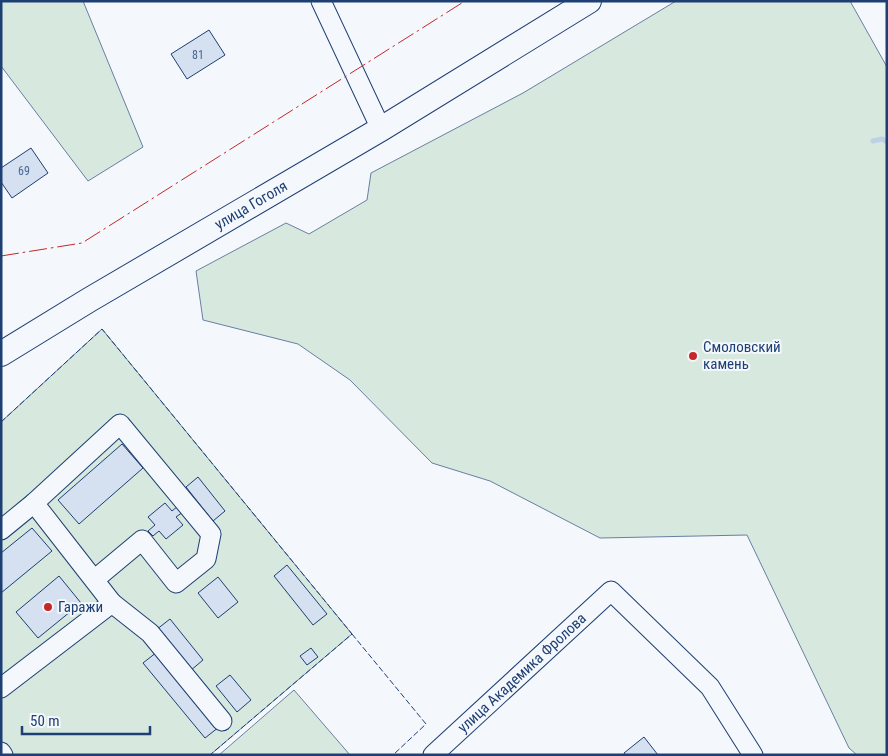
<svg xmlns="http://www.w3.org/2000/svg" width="888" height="756" viewBox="0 0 888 756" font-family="'Roboto Condensed',sans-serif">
	<rect width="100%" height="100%" fill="#f4f7fb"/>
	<g fill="#d7e8df" stroke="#687fa3">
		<polygon points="1,1 83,1 143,147 88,181 1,66"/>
		<polygon points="676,1 850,1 887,67 887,755 857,755 849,748 747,535 600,538 490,481 432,463 350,380 298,344 203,320 196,271 286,223 309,234 367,200 371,173 523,93"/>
		<polygon points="102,329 352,634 210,755 1,755 1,422"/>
		<polygon points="294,690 350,755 219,755"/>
	</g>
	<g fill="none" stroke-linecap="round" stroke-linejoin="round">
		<polyline stroke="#bed0e5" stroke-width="5" points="873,141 882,139 887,142"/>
	</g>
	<g fill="#d5e0f0" stroke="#1d3f73">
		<polygon points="209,30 225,55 187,79 171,54"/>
		<polygon points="31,148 48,173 12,198 1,182 1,168"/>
		<polygon points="122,444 143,468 79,524 58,500"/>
		<polygon points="198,477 225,511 213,521 186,487"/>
		<polygon points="165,503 172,511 178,506 183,512 176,517 183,525 166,539 159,531 153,536 148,531 155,525 148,517"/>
		<polygon points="32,528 52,551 1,593 1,553"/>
		<polygon points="287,565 327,614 313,625 274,576"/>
		<polygon points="59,576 81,603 38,638 16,612"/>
		<polygon points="218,577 238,602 218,618 198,593"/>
		<polygon points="170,619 203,660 190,671 156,630"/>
		<polygon points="311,648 318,657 307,665 300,656"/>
		<polygon points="157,652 219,727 205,738 143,663"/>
		<polygon points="230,675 251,700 237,712 216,686"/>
		<polygon points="644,737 658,755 625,755 624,753"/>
	</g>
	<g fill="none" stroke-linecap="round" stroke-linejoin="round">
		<defs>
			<g id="minor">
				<polyline points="321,1 381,129"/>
				<polyline points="1,530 34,503"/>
				<polyline points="112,603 150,633 222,721"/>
				<path d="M1,688l111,-85c-26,-33 -52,-67 -78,-100l86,-79 91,110 -5,25 -30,24 -34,-43 -48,40"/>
				<polyline points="1,752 3,755"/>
				<path id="s1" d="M433,755l178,-164 99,96 43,68"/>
			</g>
			<g id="major">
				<path id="s2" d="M1,354l88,-54 292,-171 208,-128"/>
			</g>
		</defs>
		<use href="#minor" stroke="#1d3f73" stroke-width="21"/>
		<use href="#major" stroke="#1d3f73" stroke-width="26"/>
		<use href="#minor" stroke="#f4f7fb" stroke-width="19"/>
		<use href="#major" stroke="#f4f7fb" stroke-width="24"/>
		<g stroke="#1d3f73" stroke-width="1" stroke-dasharray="6 2.5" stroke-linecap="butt">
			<polyline points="1,422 102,329 352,634 210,755"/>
			<polyline points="352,634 426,724 393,755"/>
		</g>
		<polyline stroke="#c62828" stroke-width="1" stroke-dasharray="18 4 2.5 4" stroke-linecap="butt" points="1,256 82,243 465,1"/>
	</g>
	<g fill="#c62828" stroke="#f4f7fb" stroke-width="2">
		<circle cx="693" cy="356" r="5"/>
		<circle cx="48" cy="607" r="5"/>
	</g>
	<g text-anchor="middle" stroke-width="4" stroke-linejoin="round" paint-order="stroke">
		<g font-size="12" fill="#4b6792">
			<text x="198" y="59">81</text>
			<text x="24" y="175">69</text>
		</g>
		<g font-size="15" fill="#1d3f73" stroke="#f4f7fb">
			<text dy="5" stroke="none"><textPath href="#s2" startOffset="291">улица Гоголя</textPath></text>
			<text dy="5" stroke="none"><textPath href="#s1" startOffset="121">улица Академика Фролова</textPath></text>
		</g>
		<g font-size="15" fill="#1d3f73" stroke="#f4f7fb" text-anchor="start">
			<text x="703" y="352">Смоловский<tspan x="703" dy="17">камень</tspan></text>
			<text x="58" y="612">Гаражи</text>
		</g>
	</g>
	<rect width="888" height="756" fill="none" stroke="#1d3f73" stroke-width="5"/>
	<path d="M22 726v8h128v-8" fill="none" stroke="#1d3f73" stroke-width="2.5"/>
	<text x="30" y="726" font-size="15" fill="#1d3f73" stroke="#f4f7fb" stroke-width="4" paint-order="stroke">50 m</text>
</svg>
